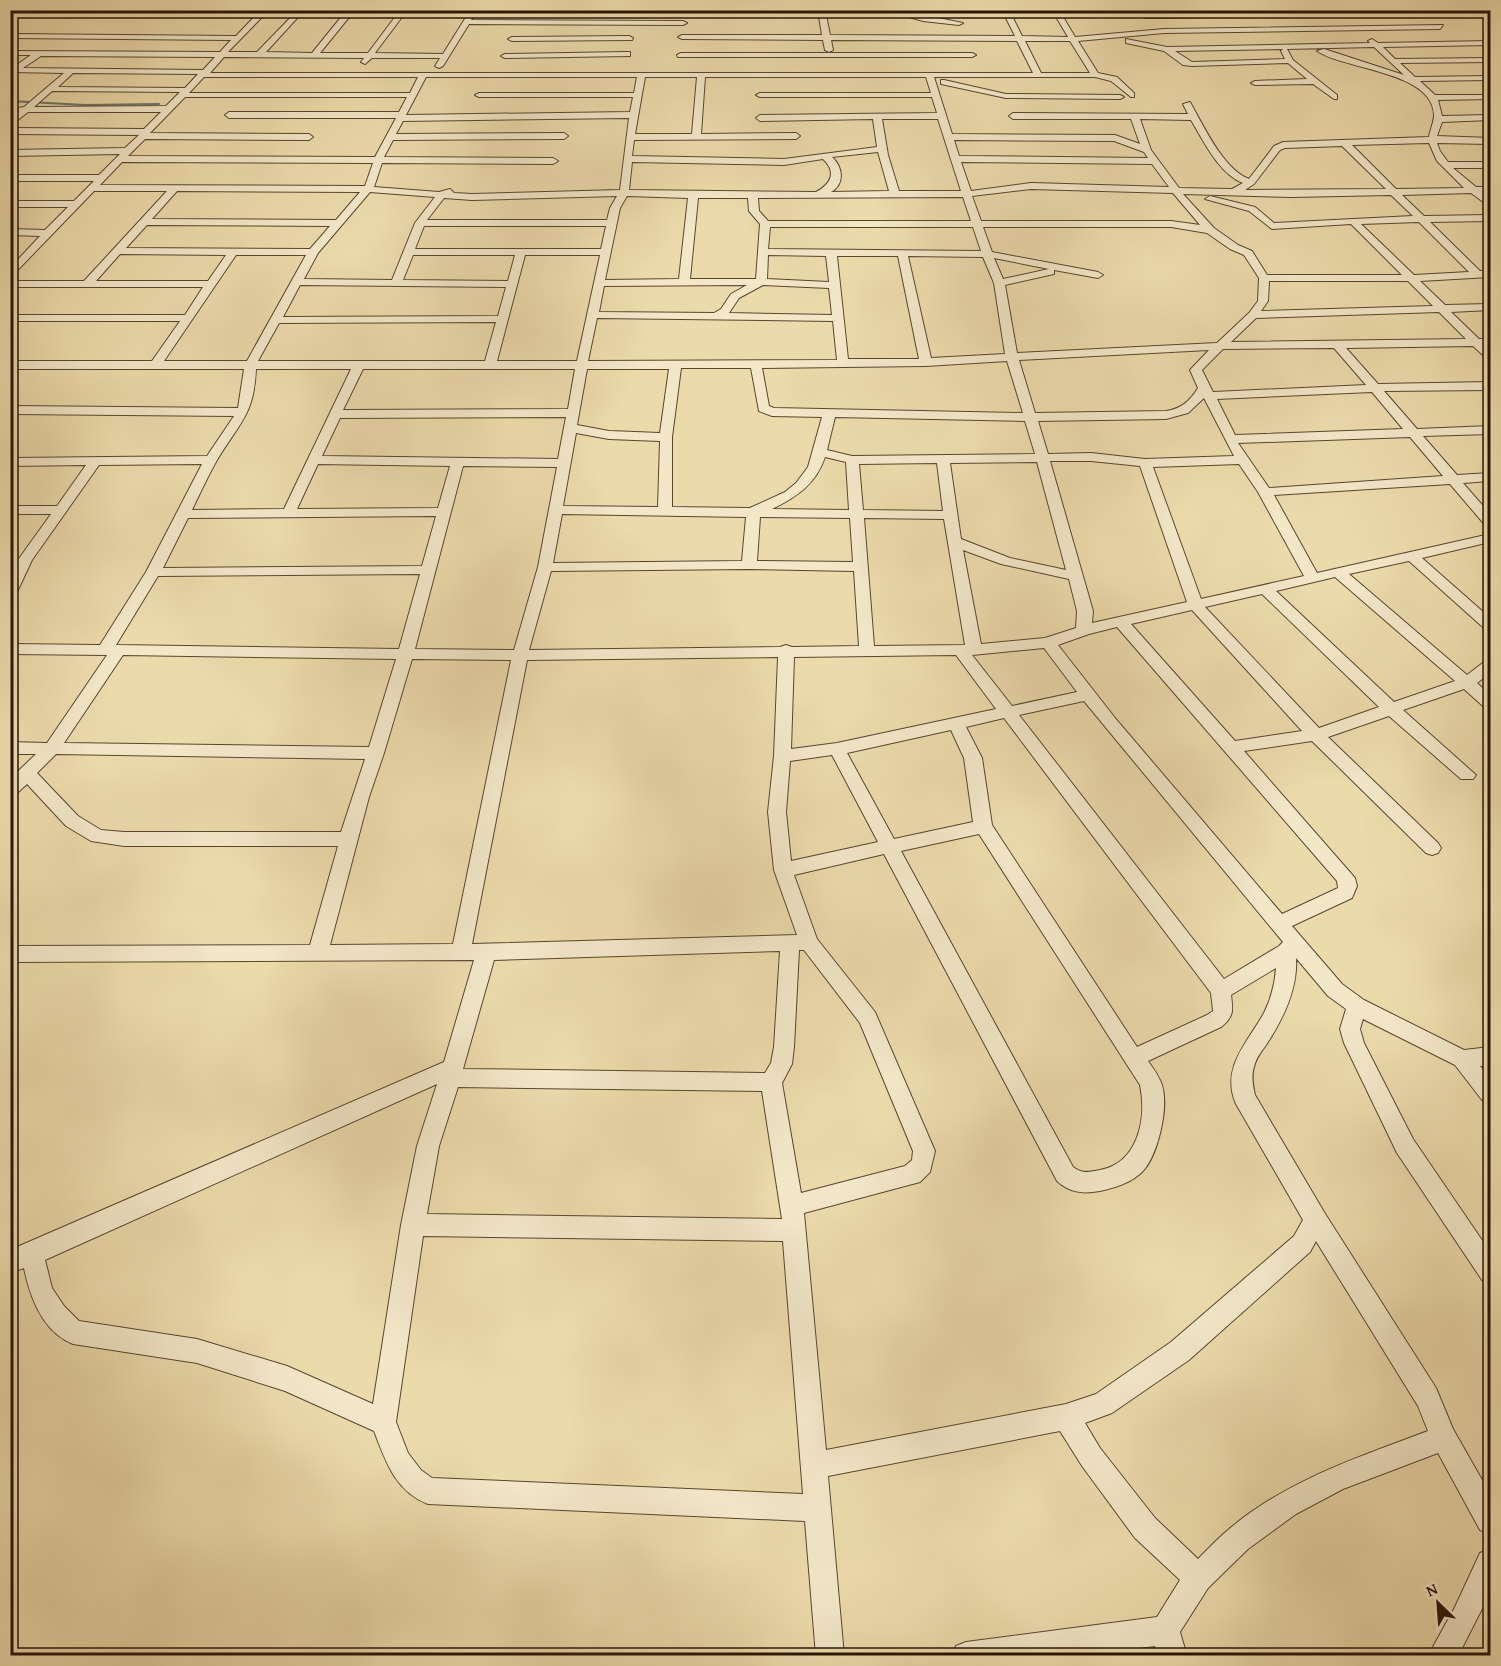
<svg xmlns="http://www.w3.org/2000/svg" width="1501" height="1666" viewBox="0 0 1501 1666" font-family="'Gentium Book Plus',serif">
	<rect width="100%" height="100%" fill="#ecdaab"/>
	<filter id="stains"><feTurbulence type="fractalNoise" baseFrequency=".00333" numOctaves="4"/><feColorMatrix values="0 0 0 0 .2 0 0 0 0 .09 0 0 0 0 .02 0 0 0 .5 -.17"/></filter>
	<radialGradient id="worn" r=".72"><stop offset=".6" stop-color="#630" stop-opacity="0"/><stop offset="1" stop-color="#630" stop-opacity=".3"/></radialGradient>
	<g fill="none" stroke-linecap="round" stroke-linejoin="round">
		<polyline stroke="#6c776c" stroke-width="2" points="10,101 85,105 159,104"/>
		<defs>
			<g id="minor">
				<path d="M10,10h396l-1,2 64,1 3,-2 4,2 -5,7 212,1 4,2 -4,2 -214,-1 -26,42 -4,2 -4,-2 5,-8h-68l-7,6 -4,-2 3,-4 -140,-1 -14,16h823l-16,-32 -186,-1 2,10 -4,2 -4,-2 -2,-10 -141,-1 -4,-2 4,-2h140l-4,-25h7l5,25 185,1 -13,-26h7l13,26 46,1 -16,-27h7l16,27 89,-8 279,-4 -3,4 -276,4 -86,8 20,32 19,4 17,16v4h-3l-20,-16 -16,-4h-161l18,57 163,1 25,9 -9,-25h-118l-4,-3 4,-3 175,1 -5,-10 7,-2c13,23 33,67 59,77l25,-33 9,-4 146,-5c1,-7 5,-15 5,-22 -1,-44 -89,-45 -117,-64l7,-2 80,26 -30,-28 -87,2 6,11 44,35v4h-3l-21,-15 -58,1 -4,-2 4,-2 52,-2 -19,-16 -96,3 -9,-1 -19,-14 -38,-8v-4l41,8 203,-4 -2,-2 4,-2 6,4 112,-2v4l-107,2 12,12 95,-1v4l-90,1 15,14 75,-1v4l-70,1 15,14h55v4l-52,1 4,16 48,-1v5l-48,2 -5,14 53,2v6l-53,-1 3,8 8,11h42v6h-37l23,19h14v6h-8l8,7v7l-19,-14 -69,2 22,21 66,-1v6l-60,1 50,49h10v6l-70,4 25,24 45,-1v6l-39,2 28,27h11v6l-4,1 4,4v9l-4,-1 -13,-12 -127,2 32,36 112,-2v8l-106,1 33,38 73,-3v8l-67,2 34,39 33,-2v8l-27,2 27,31v12l-5,-1 -35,-41 -176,11 43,78 173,-39v8l-68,16 68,60v13l-5,-2 -76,-68 -60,13 118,101 17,-13 6,-1v12l-13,10 13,12v13l-6,-1 -20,-18 -61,21 73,65 -3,4h-12l-72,-63 -61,21 110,106 3,5 -3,5 -6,2 -6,-2 -114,-112 -68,10 111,127 2,8 -5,12 -60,28 50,58 22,16 100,50 26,-3v18l-10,1 10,12v24l-8,-2 -27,-35 -92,-46 -3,10 4,14 49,96 77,113v31l-8,-3 -85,-127 -53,-110 -4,-14 6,-20 -18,-13 -32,-38c2,30 -12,59 -28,84 -5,8 -12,15 -14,25 -3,9 -1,19 1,28l69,117 112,176 17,41 37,65v39l-10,-3 -42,-77 -95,36 -47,25 -48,35 -40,39 -28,44 7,24h-29l-3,-10 -76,10h-127l4,-10 10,-4 191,-25 23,-37 -45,-42 -53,-72 -22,-35 -232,45 16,180h-28l-11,-135 -377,-17c-33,-13 -42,-42 -54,-73l-89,-40 -88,-28 -124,-19c-30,-12 -43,-46 -49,-76l-14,5v-23l434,-188 30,-102 -464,2v-16l300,-1 28,-99h-214l-33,-5 -25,-15 -39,-42 -11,10 -6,2v-17l26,-25h-26v-12l37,1 60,-88 -97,-1v-10l90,1 46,-73 56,-108 -103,1 -67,95 -15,32 -7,4v-21l8,-15 33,-46h-41v-8h47l29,-41 -76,1v-8l197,-2 27,-40 -224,-2v-8l228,2 6,-39h-234v-8h142l28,-40h-170v-6h175l18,-28h-193v-6h74l83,-90h-73l-84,87v-10l30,-32 -30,-1v-6l35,1 23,-23h-58v-6h64l20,-20h-84v-6h89l21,-21 -110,2v-6l115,-2 14,-13 -129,-1v-6l134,1 17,-17h-133l-18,14v-7l9,-7 -1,-4 6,-1 40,-34 -52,-1v-4l19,-13h-21v-4l210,1 11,-12 -221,-2v-4l226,2 20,-21 -246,-2zM264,15l28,1 -35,36h-29zM299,16h43l-30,37 -46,-1zM350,16l45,1 -27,36h-48zM402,17h64l-23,37 -68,-1zM1025,41h45l20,32h-49zM1283,49l-2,2 4,8 -93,3 -17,-11zM41,56l174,1 -12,13 -180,-2zM73,73l125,1 -13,14 -127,-1zM204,77h214l-8,16h-221zM426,77h211l-3,16h-155l-4,2 4,2h154l-3,15 -224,3zM645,77h52l-5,57h-57zM705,77h221l5,16h-171l-4,2 4,2h172l5,16 -177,2 -4,3 4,3 113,-2 4,28 -93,12 -152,-3 2,-16 162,-1 4,-3 -4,-3 -95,1zM52,91l128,1 -14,14 -132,1zM185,97h222l-8,15h-170l-4,3 4,3h167l-21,39 -247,-1 17,-17 164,1 4,-3 -4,-3 -159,-1zM629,118l-9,72 -148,4 -18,-1 -4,-4 -11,3 -65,-5 8,-24 171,1 5,-3 -5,-3 -169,-1 9,-17 171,-1 4,-3 -4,-3 -168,1 7,-13zM882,119h56l23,72h-62l-11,-36zM1140,119l51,1c12,20 28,54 52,63l-11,6 -53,-1 -28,-38zM954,140l160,1 30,11 4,6 -189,-2zM1429,143l8,18 27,27 -68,1 -44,-44zM1342,146l44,43 -141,1 9,-6 26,-34 5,-2zM878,152l11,39 -58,1c14,-8 12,-25 1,-35zM823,159c14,13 8,25 -7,33l-187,-2 3,-28 152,3zM122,162l251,1 -8,23 -265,-1zM961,162l191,2 17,23 -138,-4 -60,8zM1031,189l142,4 27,32 -29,-4h-190l-9,-25zM177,191l183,1 -24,28 -184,-1zM370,192l65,5 -20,26 -23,57 -88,-1 14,-26zM1183,194l109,3 99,-2 22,21 -139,7 -19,-16 -45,-11 -5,3 44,12 23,18 79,-5 51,51h-135l-15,-24 -14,-6 -24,-17zM617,196l-7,12 -3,12h-180l17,-22 28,2zM627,196l61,2 -9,81 -74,1 15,-72zM963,197l8,24h-203l-9,-10 -1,-13zM698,198h50l1,13 11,13 -4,55h-66zM1419,222l50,50 -55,3 -53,-51zM147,225l183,1 -20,23 -184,-1zM424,226h182l-5,23h-186zM770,227h203l8,24 -213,-2zM983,227h188l36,6 23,16 14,6 15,23 -1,23 -9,12 -32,30 -200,10 -12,-68 49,-11v-4l44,8 5,-3 -5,-3 -106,-20zM120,254l106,1 -18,26h-112zM236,255h70l-59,106h-83zM413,255h102l-7,26 -105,-1zM525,255h75l-23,106h-80zM768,255l58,1 3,26 -62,-3zM837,256h61l21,103h-71zM908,256l75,1 11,26 11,71 -74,4zM994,258l55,11 -46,10zM1269,281h139l25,25 -172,5 7,-10zM300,285l206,2 -8,29 -215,1zM747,285l-16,9 -10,15 -7,4 -115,-1 5,-26zM763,285l66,3 3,27 -103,-2 10,-15zM1439,312l27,27 -235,3 25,-24zM597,318l236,3 4,39 -249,1zM496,322l-11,39h-227l21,-38zM1334,348l32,37 -153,7 -11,-22 21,-21zM1209,350l-19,20 8,18c-8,13 -17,21 -32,23l-131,2 -16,-53zM1007,361l16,52 -249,-5 -5,-2 -7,-38 164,-2zM681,368h70l8,43 13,5 50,1 -14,50 -12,16 -11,9 -35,16 -78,-1v-70zM256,369h95l-67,140 -92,1c8,-17 16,-34 25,-50 22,-37 37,-44 39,-91zM363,369h212l-7,40 -225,1zM587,369h82l-9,64 -51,-2 -32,-6zM1372,392l31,37 -168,6 -18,-36zM1204,398l30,58 -89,3 -54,-6 -43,1 -10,-33 128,-2 22,-6zM566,417l-8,42 -236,-3 18,-38zM835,417l190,4 10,33 -183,2 -25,-6zM576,433l33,6 51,2 -2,66 -95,-1zM1410,437l33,39 -174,12 -31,-45zM825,457l21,5 3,48 -77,-1c25,-12 44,-25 53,-52zM1050,461h41l49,5 47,136 -95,21 1,-12zM1037,462l29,108 -56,-12 -49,-19 -11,-76zM937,463l6,48 -80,-1 -4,-46zM318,464l132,2 -12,42 -141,1zM1239,464l19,28 46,84 -103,23 -48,-132zM463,466l94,1 -19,100 -24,83 -99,-1zM562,514l184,3 -4,44 -189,2zM436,516l-14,50 -259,2 25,-50zM760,517l90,1 3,44 -96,-1zM864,518l80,1 21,126 -91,1zM963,550l38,14 68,15 8,32 -1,17 -31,10 -64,6zM749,569l105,2 5,75 -67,1 -6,-2 -6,2 -251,3 22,-79zM420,574l-21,75 -283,-4 42,-69zM1335,577l120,104 -61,21 -118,-111zM1262,594l117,113 -60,21 -114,-121zM1192,610l110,121 -67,10 -104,-117zM1117,627l220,254 1,7 -56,26 -167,-196 -57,-73 31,-11zM1044,648l33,44 -65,14 -40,-51zM123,655l273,4 -27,88 -305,-4zM956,655l40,54 -159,34 -46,6 3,-92zM778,657l-4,99 -6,56 6,58 23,65 -325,9 55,-284zM412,659l99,1 -58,284 -123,1 39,-148 15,-44zM1084,701l199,241 -4,4 -55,33 -205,-264zM1004,718l207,275 2,18 -6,4 -70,32 -145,-222 -10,-67 -16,-31zM951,730l13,28 9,64 -79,17 -47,-86zM56,754l309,5 -24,73h-217l-23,-2 -23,-14 -41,-43zM832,755l46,87 -87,19 -5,-49 4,-51zM979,834l161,251c7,34 -2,78 -40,85 -11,2 -18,4 -27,-3l-172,-316zM884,854l173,327c13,12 26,13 43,10 14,-3 31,-8 42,-19 16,-16 27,-65 20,-87 -3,-9 -9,-17 -14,-24l73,-34c13,-10 12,-17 10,-32l45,-27c-1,15 -5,31 -12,45 -16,29 -44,55 -28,91l67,116 -9,16 -123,106 -75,52 -30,10 -240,46 -22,-237 116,-31 10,-10 5,-21 -60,-139 -58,-73 -23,-64zM799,950h5l56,73 53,128 -1,9 -7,6 -104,27 -19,-110 10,-19 2,-17zM780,951l-6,96 -3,16 -6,10 -302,-4 31,-109zM437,1084l-20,62 -16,79 -28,179 -86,-38 -90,-27 -118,-18 -15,-15 -12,-18 -7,-28zM458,1087l304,4 20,128 -355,-5 12,-68zM423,1236l360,5 20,253 -371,-16 -11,-8 -13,-17 -12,-31zM1316,1241l102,165 10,25c-69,26 -143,50 -200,99 -11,9 -20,19 -30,29l-43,-41 -55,-70 -15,-25 27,-10 77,-53 121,-108z"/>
				<polygon points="885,10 898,10 963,23 959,25 923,21"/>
				<polygon points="1377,10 1426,12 1422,14 1146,18 1142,16 1146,14"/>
				<polygon points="629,36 633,38 632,40 512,41 508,39 512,37"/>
				<polygon points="627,52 630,52 630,56 505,58 501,56 505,54"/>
				<polygon points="681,53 972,53 976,55 972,57 678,57 677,55"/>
				<polygon points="944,80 1006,94 1120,95 1124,97 1120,99 1006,98 941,84 941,80"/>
				<polygon points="1490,1549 1490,1593 1458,1656 1428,1656 1455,1607 1480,1553"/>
			</g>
		</defs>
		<use href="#minor" stroke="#584630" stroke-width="2"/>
		<use href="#minor" fill="#f3e7c8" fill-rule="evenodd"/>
	</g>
	<rect width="1501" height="1666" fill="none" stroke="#ecdaab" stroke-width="36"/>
	<rect x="12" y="12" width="1477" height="1642" fill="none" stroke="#261407" stroke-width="3"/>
	<rect x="18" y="18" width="1465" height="1630" fill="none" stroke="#261407" stroke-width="1.5"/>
	<g transform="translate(1438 1603) rotate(335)" stroke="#f3e7c8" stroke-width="4.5" paint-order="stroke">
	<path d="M0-4.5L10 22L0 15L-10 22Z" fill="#261407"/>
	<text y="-9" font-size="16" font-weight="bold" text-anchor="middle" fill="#261407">N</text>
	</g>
	<rect width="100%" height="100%" filter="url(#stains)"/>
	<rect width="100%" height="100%" fill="url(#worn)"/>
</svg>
